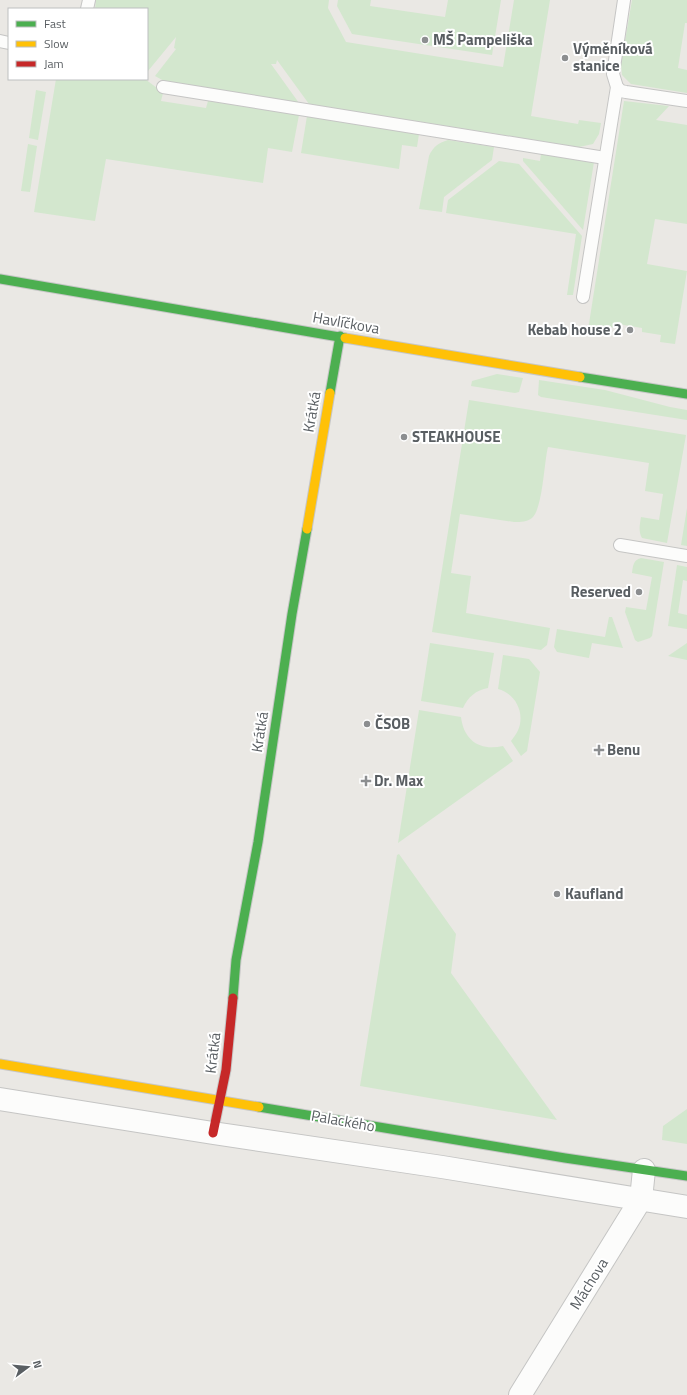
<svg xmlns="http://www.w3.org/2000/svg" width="687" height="1395" viewBox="0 0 687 1395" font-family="'Titillium Web',sans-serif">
	<rect width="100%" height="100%" fill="#eae8e4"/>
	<g fill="#d3e7ce">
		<polygon points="96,0 329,0 328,8 346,42 503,67 514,0 550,0 531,116 578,124 579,120 601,123 599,134 593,144 579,147 309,104 277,60 276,64 271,64 299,103 164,81 155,76 176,49 174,48 176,37 148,71 147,9 95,9"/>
		<polygon points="338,0 371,0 370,6 445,17 448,0 501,0 492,55 352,34 337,6"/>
		<polygon points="632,0 687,0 687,23 685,23 678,68 687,70 687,93 631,84 622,75 621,64"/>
		<polygon points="56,79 145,79 161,91 163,93 161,101 206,108 208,101 299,115 292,152 268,148 263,183 106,159 95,221 34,212"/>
		<polygon points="36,90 46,92 38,140 29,138"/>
		<polygon points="624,101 669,106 656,120 687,125 687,224 655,219 647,264 687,271 675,344 660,342 661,335 642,332 642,328 618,324 617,328 598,325 596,332 588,330"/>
		<polygon points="307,116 419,134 417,147 402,145 399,169 301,153"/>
		<path d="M448,140l46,7 -2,13 -48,37 -2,15 -23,-3 10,-53c4,-9 9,-13 19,-16z"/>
		<polygon points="28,144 37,146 30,192 21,191"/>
		<polygon points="541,154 594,162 583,230 523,161 523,158 540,161"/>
		<polygon points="499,161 519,164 582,236 573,295 567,295 576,234 446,213 448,200"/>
		<polygon points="497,374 523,378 519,392 515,393 471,386 472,381"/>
		<polygon points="539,380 605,390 670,407 687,410 687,420 541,397 538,395"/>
		<path d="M469,400l217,35 -19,108 -25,-5c-4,-7 -2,-14 -1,-21l18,3 4,-26 -18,-3 4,-28 -101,-16c-4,15 -5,61 -16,71 -5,4 -11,4 -18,4l-54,-8 -9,59 20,3 -5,37 84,15 -3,17 -6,5 -109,-18z"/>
		<polygon points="687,508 687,546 681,545"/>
		<path d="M641,558l23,4 -12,74 -2,2 -12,4 -3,-2 -10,-28 1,-5 20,3 6,-33 -20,-4c1,-7 1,-13 9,-15z"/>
		<polygon points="677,565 687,567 687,581 683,580 678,613 687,615 687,629 668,626"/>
		<polygon points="609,617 612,617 623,648 592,643 589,658 557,652 554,647 557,629 605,637"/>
		<path d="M430,643l64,10 -6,35c-12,2 -20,9 -25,20l-42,-7z"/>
		<polygon points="687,643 687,660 668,656"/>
		<path d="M503,655l26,4 11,13 -13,79 -6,5 -10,-15c4,-5 8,-11 9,-17 3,-16 -7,-31 -22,-35z"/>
		<path d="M419,710l42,7c3,24 19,34 42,29l10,15 -115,82z"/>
		<polygon points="399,854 456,934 451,973 557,1120 360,1086 397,855"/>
		<polygon points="687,1109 687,1144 662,1140 663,1126"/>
	</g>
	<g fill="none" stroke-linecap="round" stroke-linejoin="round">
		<defs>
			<g id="lane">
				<polyline points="624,0 613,74 617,87 621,91 626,92 687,101"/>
				<polyline points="87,9 89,0"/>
				<polyline points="0,41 9,43"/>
				<polyline points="163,87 605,158"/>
				<polyline points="583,297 617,87"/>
				<polyline points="620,545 687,556"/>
			</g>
			<g id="street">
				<polyline points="0,1099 213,1133 442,1167 687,1207"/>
				<polyline points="520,1395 641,1199 644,1170"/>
			</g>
			<g id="fast">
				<polyline points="0,279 345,338"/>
				<polyline points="580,377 687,394"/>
				<polyline points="330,393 340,336"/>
				<polyline points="233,998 236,960 258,842 292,614 307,529"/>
				<polyline points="259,1107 565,1158 687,1176"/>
			</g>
			<g id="slow">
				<polyline points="345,338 580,377"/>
				<polyline points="307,529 330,393"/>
				<polyline points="0,1064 259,1107"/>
			</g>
			<polyline id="jam" points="213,1133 226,1070 233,998"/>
		</defs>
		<use href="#lane" stroke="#c5c5c4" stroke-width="14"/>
		<use href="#street" stroke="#c5c5c4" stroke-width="24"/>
		<use href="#fast" stroke="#c6c6c6" stroke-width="11"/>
		<use href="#slow" stroke="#c6c6c6" stroke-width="11"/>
		<use href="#jam" stroke="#c6c6c6" stroke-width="11"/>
		<use href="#lane" stroke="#fcfcfb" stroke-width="12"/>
		<use href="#street" stroke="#fcfcfb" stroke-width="22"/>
		<use href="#fast" stroke="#4caf50" stroke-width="9"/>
		<use href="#slow" stroke="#ffc107" stroke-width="9"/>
		<use href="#jam" stroke="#c62828" stroke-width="9"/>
	</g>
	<g fill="#8c8e90" stroke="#fff" stroke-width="1.5">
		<circle cx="425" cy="40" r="4"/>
		<circle cx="565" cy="58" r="4"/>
		<circle cx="630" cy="330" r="4"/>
		<circle cx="404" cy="437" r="4"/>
		<circle cx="639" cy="592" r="4"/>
		<circle cx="367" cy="724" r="4"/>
		<path d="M597 744h4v4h4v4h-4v4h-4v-4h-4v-4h4z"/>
		<path d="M364 775h4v4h4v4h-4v4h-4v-4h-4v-4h4z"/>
		<circle cx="557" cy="894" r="4"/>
	</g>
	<g text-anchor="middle" stroke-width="4" stroke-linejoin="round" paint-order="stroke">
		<g font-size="15" font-weight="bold" fill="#595e62" stroke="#fff" text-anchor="start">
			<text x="433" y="45">MŠ Pampeliška</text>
			<text x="573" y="54">Výměníková<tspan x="573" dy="17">stanice</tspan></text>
			<text x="622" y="335" text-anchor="end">Kebab house 2</text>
			<text x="412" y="442">STEAKHOUSE</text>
			<text x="631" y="597" text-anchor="end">Reserved</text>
			<text x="375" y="729">ČSOB</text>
			<text x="607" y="755">Benu</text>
			<text x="374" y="786">Dr. Max</text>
			<text x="565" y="899">Kaufland</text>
		</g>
		<g font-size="15" fill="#595e62" stroke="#fff">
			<text transform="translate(346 323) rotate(10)" y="5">Havlíčkova</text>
			<text transform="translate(312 412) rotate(-80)" y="5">Krátká</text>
			<text transform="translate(260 732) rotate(-81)" y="5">Krátká</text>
			<text transform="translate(213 1053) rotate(-83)" y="5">Krátká</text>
			<text transform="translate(343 1121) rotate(10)" y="5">Palackého</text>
			<text transform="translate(589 1284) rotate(-58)" y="5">Máchova</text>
		</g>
	</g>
	<rect x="8" y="8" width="140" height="72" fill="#ffffff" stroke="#bdbfc0"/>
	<rect x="16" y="21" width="20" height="6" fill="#4caf50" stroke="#bdbfc0"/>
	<text x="44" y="28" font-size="12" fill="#595e62">Fast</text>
	<rect x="16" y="41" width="20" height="6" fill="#ffc107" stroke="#bdbfc0"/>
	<text x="44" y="48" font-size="12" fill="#595e62">Slow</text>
	<rect x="16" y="61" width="20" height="6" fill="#c62828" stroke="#bdbfc0"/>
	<text x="44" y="68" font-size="12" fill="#595e62">Jam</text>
	<g transform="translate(28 1367) rotate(74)" stroke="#ffffff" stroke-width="3" paint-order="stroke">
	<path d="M0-3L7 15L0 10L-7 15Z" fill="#595e62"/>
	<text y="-6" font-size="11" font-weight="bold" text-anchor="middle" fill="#595e62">N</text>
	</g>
</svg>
